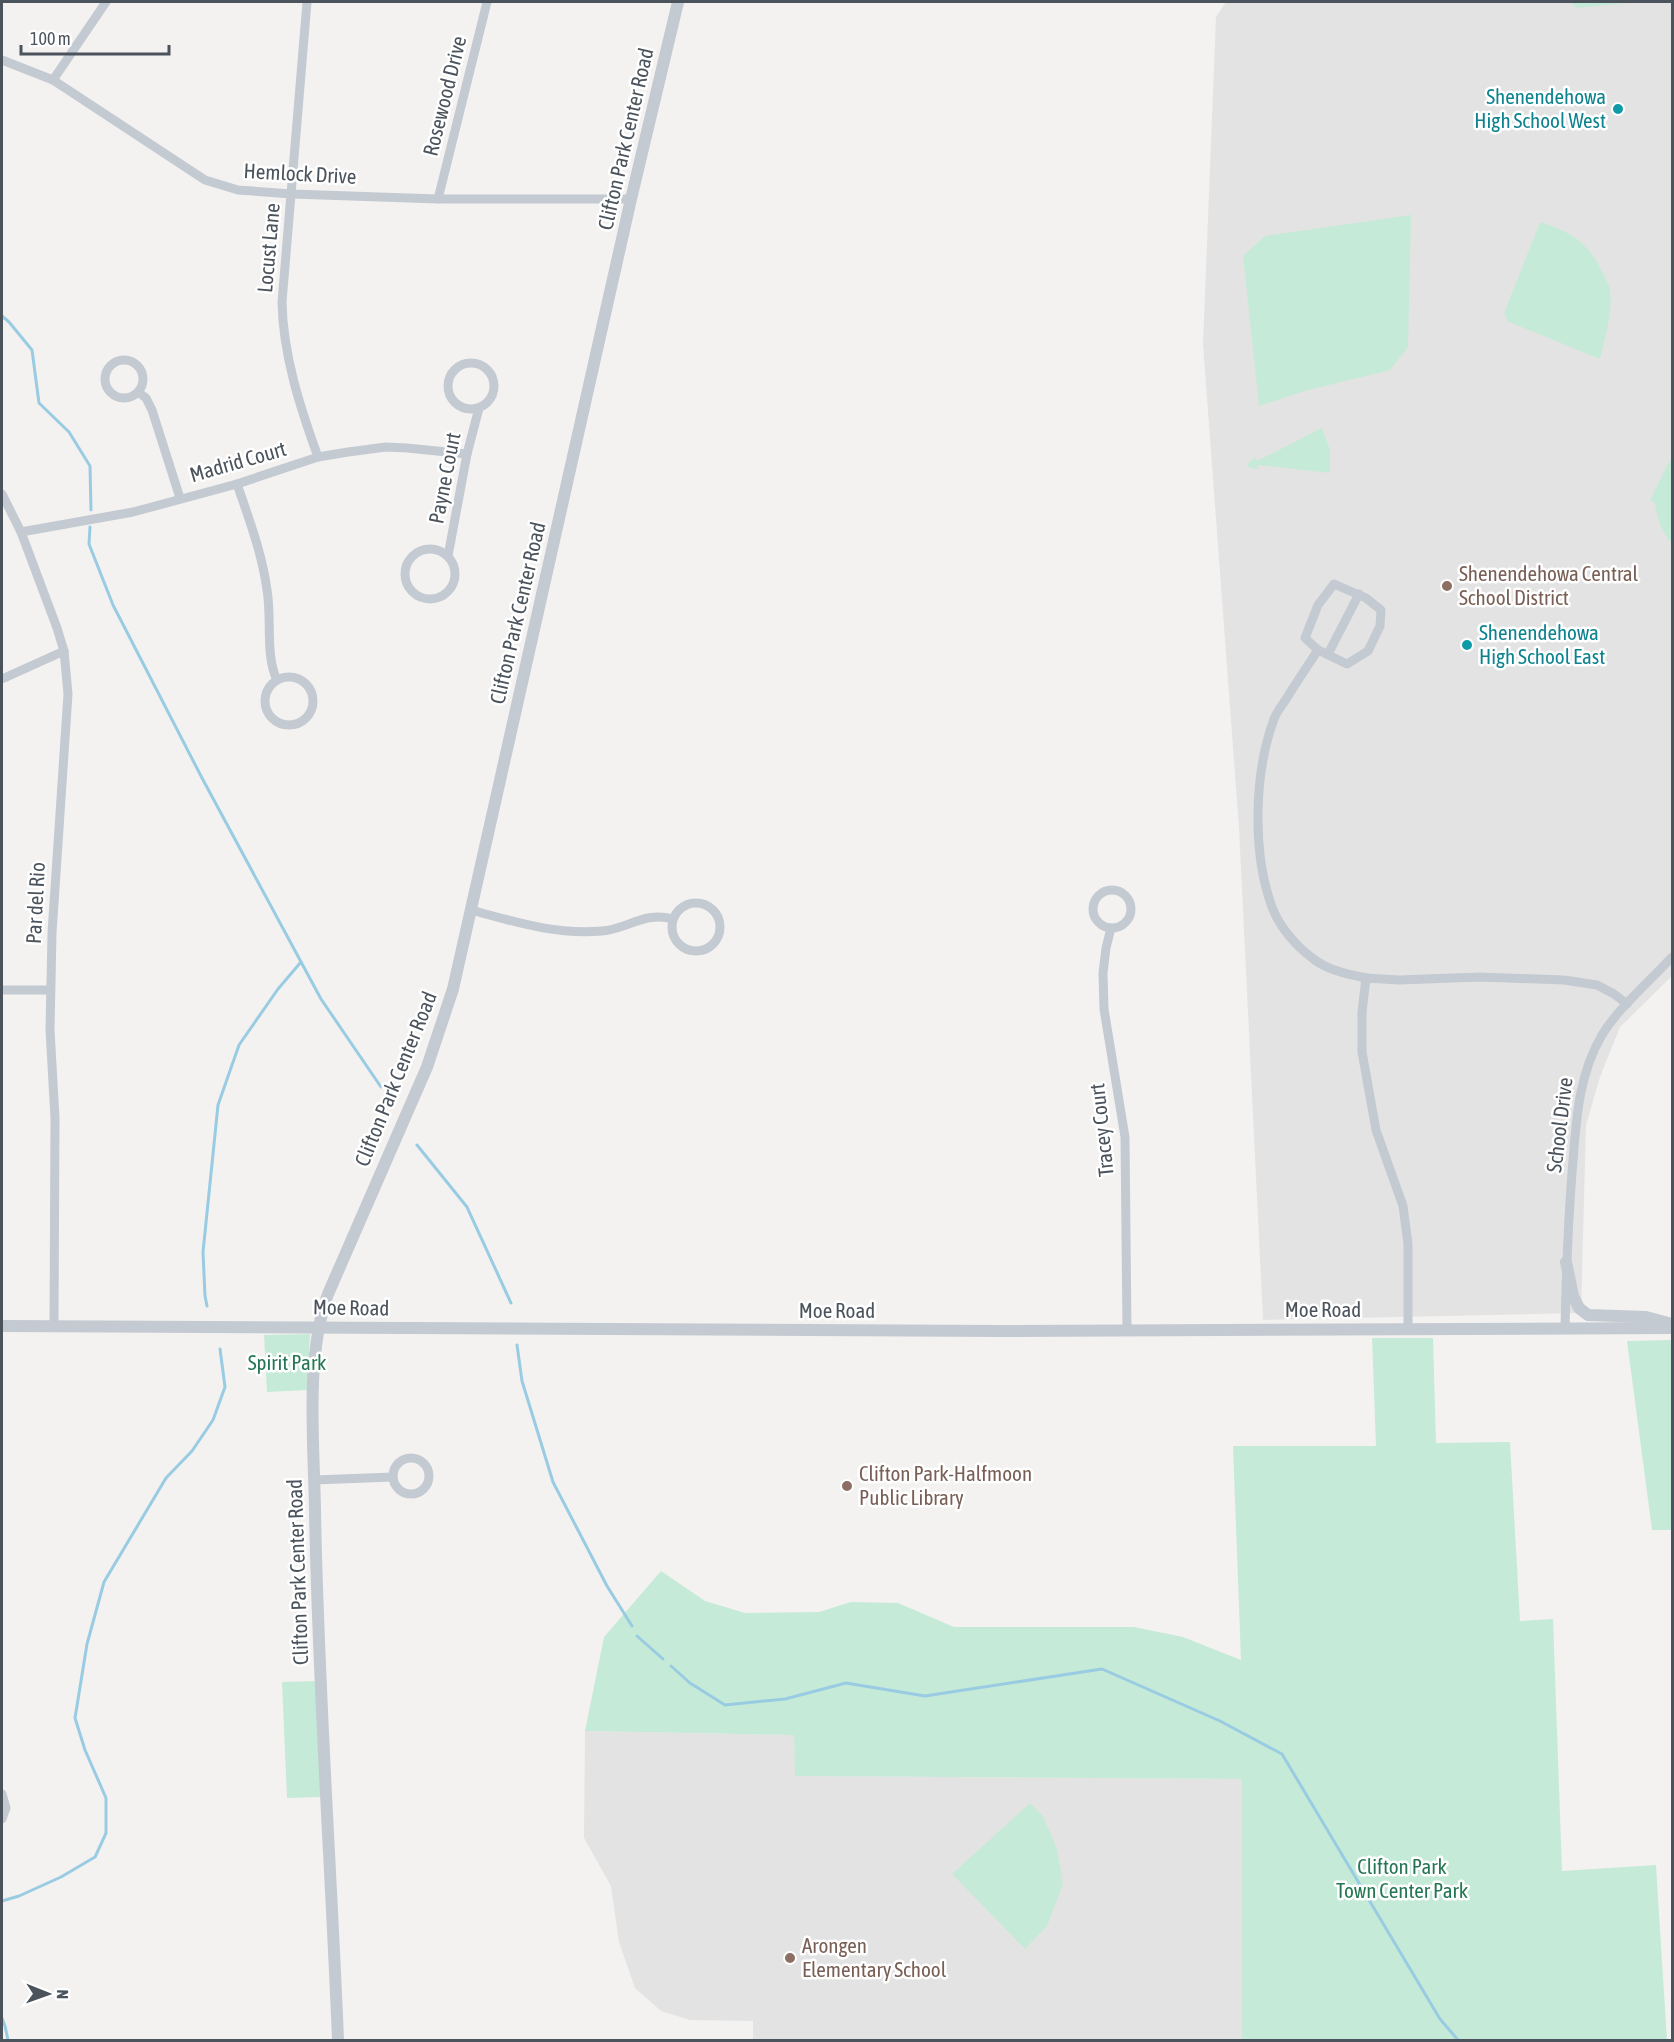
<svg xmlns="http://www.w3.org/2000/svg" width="1674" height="2042" viewBox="0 0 1674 2042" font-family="'Asap Condensed',sans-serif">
	<rect width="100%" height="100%" fill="#f3f2f1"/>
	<g fill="#e4e3e3">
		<polygon points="1226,2 1672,2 1672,976 1620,1027 1600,1077 1586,1125 1581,1313 1263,1320 1239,828 1203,344 1216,17"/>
		<polygon points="585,1731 794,1735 796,1776 1242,1779 1242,2040 753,2040 753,2021 690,2020 661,2011 635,1988 619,1942 611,1886 584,1838"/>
	</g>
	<g fill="#c6ead8">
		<polygon points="1570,2 1639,2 1577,8"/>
		<polygon points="1411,215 1408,347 1390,370 1305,391 1259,406 1243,256 1265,236"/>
		<path d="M1540,222c32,10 48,21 63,51 2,5 6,11 7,17 3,23 -5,47 -10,69l-91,-37 -5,-9z"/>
		<polygon points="1322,428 1330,450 1330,473 1258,465 1258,469 1250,468 1247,465 1255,457 1257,461"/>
		<path d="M1672,456v87c-11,-11 -15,-25 -17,-40l-5,-3z"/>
		<polygon points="310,1334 307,1390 267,1392 264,1335"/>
		<polygon points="1372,1338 1433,1338 1436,1443 1510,1442 1520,1621 1553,1619 1562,1871 1656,1865 1667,2040 1242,2040 1242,1779 795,1776 794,1735 585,1731 604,1637 661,1571 705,1601 745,1613 819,1612 851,1602 898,1603 954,1627 1134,1627 1183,1637 1241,1660 1233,1446 1376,1446"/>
		<polygon points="1672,1340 1672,1530 1652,1530 1627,1341"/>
		<polygon points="317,1681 321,1797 287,1798 282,1682"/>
		<polygon points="1030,1803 1043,1816 1057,1849 1063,1884 1047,1926 1025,1949 952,1874"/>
	</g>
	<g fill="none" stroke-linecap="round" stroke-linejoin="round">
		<g stroke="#99cce2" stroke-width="3">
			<polyline points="2,316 9,322 32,350 39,403 69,432 90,466 91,510"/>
			<polyline points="90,527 89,544 113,605 202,778 321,999 381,1087"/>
			<polyline points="417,1145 467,1207 511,1303"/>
			<polyline points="207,1306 205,1296 203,1252 218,1105 239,1045 278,989 301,962"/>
			<polyline points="517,1345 522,1381 553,1482 607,1586 632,1626"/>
			<polyline points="637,1636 663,1659"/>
			<polyline points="671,1666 690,1683 725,1705 785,1699 846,1683 925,1696 1102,1669 1220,1721 1282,1754 1440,2019 1458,2040"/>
			<polyline points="2,1901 19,1896 61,1877 95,1857 106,1833 106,1798 85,1750 75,1718 87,1644 104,1582 166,1478 192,1451 213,1420 225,1387 220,1349"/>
			<polyline points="2,2018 5,2026 8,2040"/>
		</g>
		<g stroke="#c4cad1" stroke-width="9">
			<path d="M307,2l-25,300c1,53 18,105 36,155"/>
			<polyline points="2,60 53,80 205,180 238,190 292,194 438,199 631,199"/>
			<polyline points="53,80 106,2"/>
			<polyline points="438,199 487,2"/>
			<circle cx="124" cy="379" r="19"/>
			<circle cx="471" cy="386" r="23"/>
			<polyline points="138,392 146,398 152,410 180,498"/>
			<path d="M237,484c12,35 25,69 30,106 5,27 -2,66 10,90"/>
			<polyline points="2,494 21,532 57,628 64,651 68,694 52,933 50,1030 55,1118 54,1326"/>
			<polyline points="21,532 133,512 237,484 318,457 348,452 386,447 407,448 467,454"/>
			<circle cx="430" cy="574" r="25"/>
			<polyline points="448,556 467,454 479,408"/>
			<polygon points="1334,584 1366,598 1381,610 1380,626 1368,651 1347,664 1318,650 1305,638 1318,605"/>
			<path d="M1318,650c-10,15 -20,30 -30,46 -4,7 -11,15 -14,23 -20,54 -22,134 -2,188 7,19 23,38 39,50 15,13 36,17 55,21"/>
			<polyline points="1328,654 1359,594"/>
			<circle cx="289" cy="701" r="24"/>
			<polyline points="2,679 64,651"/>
			<circle cx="1112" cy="909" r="19"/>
			<circle cx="696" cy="927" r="24"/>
			<path d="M471,910c44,12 85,25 131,21 26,-2 42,-20 71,-12"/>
			<polyline points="1111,928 1106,948 1103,973 1104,1009 1125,1137 1127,1330"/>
			<polyline points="2,990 50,990"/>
			<polyline points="1408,1329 1408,1244 1403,1206 1376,1130 1362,1052 1362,1012 1366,978 1399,980 1480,977 1564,980 1597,985 1614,994 1627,1004"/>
			<path d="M1565,1329c1,-52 3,-104 7,-156 4,-47 5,-96 30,-138 17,-28 48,-54 70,-78"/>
			<circle cx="411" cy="1476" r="18"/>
			<polyline points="314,1480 393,1477"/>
			<polyline points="2,1794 6,1808 2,1819"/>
		</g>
		<g stroke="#c4cad1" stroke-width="12">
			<polyline points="1566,1262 1573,1296 1579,1308 1588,1315 1646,1317 1672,1324"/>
			<polyline points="2,1326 999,1331 1672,1328"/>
			<path d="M338,2040c-7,-176 -20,-353 -23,-530 -1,-67 -10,-153 13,-216l99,-227 26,-78 178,-790 47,-197"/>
		</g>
	</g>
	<g fill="#0f9aa8" stroke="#fff" stroke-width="2">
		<circle cx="1618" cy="109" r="6"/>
		<circle cx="1467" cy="645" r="6"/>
	</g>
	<g fill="#8d6e63" stroke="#fff" stroke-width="2">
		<circle cx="1447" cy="586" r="6"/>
		<circle cx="847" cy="1486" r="6"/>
		<circle cx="790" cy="1958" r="6"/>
	</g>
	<g text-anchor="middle" stroke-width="5" stroke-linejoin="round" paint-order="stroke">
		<g font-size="21" fill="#4b535c" stroke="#fff">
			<text transform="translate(445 96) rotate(-76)" y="7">Rosewood Drive</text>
			<text transform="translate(626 139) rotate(-77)" y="7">Clifton Park Center Road</text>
			<text transform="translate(300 174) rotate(3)" y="7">Hemlock Drive</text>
			<text transform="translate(269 248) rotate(-85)" y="7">Locust Lane</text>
			<text transform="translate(238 462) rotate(-16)" y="7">Madrid Court</text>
			<text transform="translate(445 478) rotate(-79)" y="7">Payne Court</text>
			<text transform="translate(518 613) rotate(-77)" y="7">Clifton Park Center Road</text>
			<text transform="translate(36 903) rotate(-87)" y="7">Par del Rio</text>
			<text transform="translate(396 1079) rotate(-68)" y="7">Clifton Park Center Road</text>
			<text transform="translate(1560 1125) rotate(-83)" y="7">School Drive</text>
			<text transform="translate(1102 1130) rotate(-96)" y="7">Tracey Court</text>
			<text transform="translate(351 1308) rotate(1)" y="7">Moe Road</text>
			<text x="1323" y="1317">Moe Road</text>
			<text x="837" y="1318">Moe Road</text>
			<text transform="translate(298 1572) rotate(-92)" y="7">Clifton Park Center Road</text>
		</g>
		<g font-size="21" fill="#0d838f" stroke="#fff" text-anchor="end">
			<text x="1606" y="104">Shenendehowa<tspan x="1606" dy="24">High School West</tspan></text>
			<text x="1479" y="640" text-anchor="start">Shenendehowa<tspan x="1479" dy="24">High School East</tspan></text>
		</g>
		<g font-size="21" fill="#785e54" stroke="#fff" text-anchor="start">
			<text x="1459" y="581">Shenendehowa Central<tspan x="1459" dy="24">School District</tspan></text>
			<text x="859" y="1481">Clifton Park-Halfmoon<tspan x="859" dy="24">Public Library</tspan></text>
			<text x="802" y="1953">Arongen<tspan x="802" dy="24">Elementary School</tspan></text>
		</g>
		<g font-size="21" fill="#247654" stroke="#fff">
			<text x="287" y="1370">Spirit Park</text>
			<text x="1402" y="1874">Clifton Park<tspan x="1402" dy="24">Town Center Park</tspan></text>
		</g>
	</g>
	<rect width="1674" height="2042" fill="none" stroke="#4b535c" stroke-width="6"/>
	<g transform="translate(48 1994) rotate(91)" stroke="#ffffff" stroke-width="4.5" paint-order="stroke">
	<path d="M0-4.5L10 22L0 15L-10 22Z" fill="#4b535c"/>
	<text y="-9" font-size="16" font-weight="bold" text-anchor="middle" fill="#4b535c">N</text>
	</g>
	<path d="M21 45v9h148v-9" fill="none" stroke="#4b535c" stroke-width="3"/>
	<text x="30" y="45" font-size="18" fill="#4b535c" stroke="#ffffff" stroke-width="4.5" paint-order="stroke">100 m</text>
</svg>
